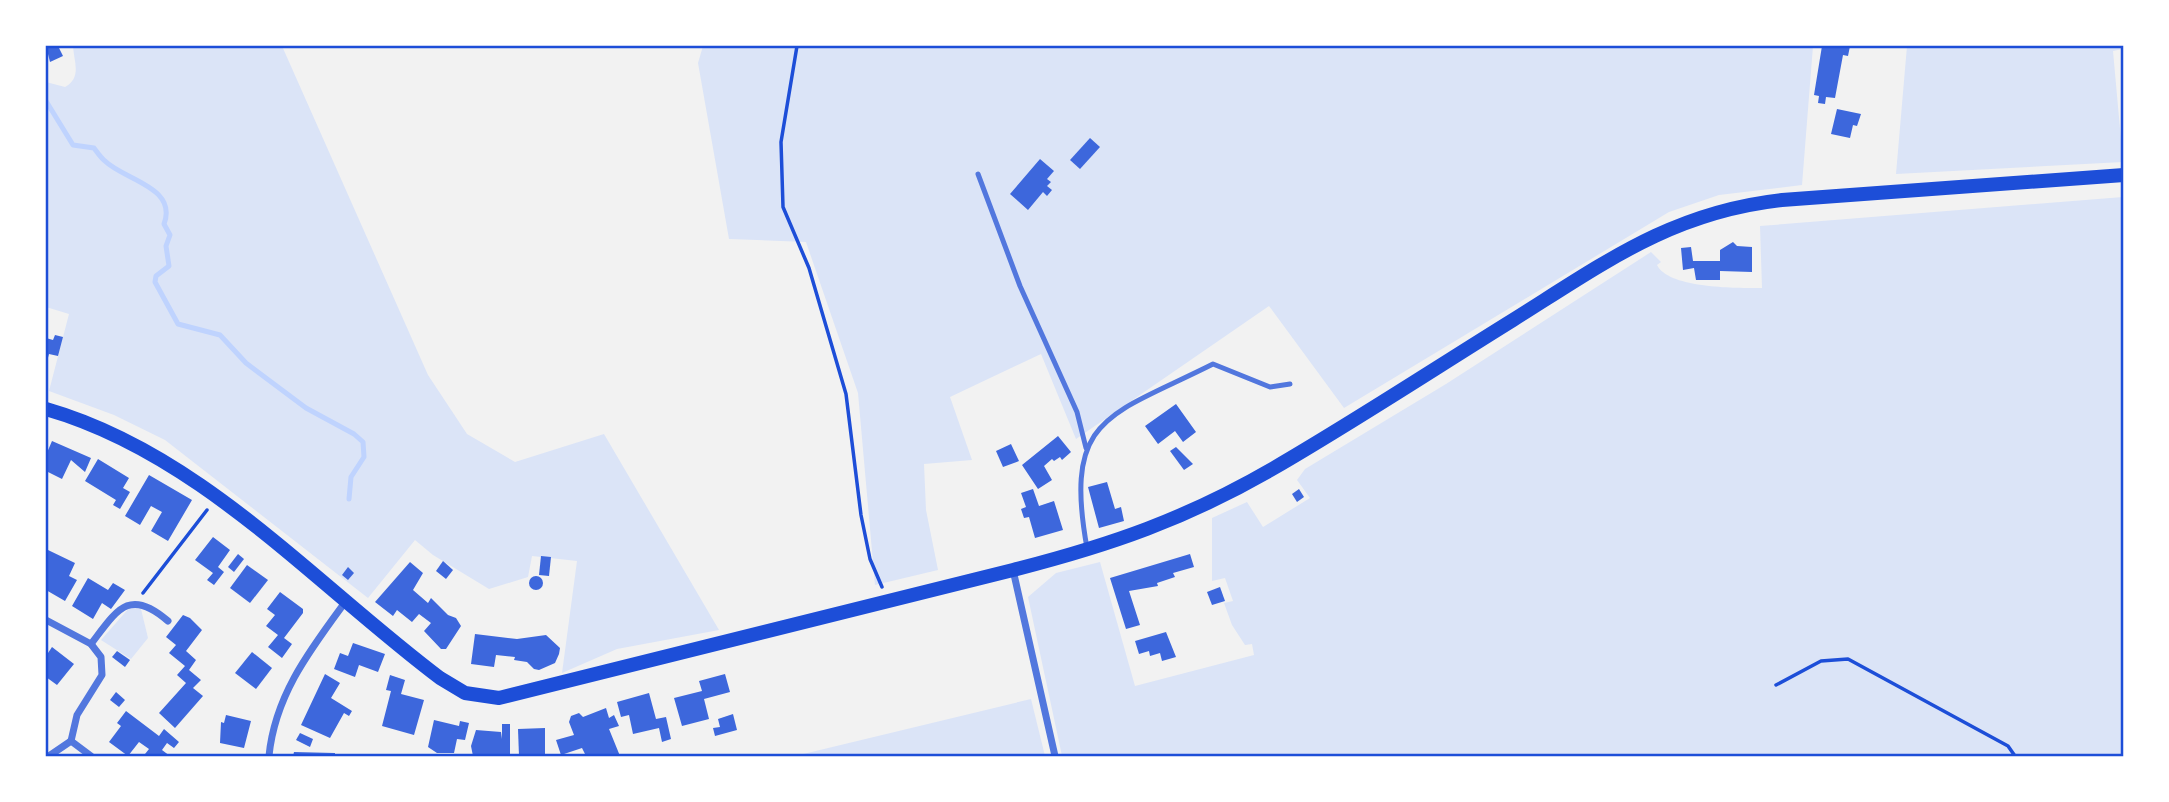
<svg xmlns="http://www.w3.org/2000/svg" width="2169" height="802" viewBox="0 0 2169 802" font-family="Rubik,sans-serif">
	<rect width="100%" height="100%" fill="#f2f2f2"/>
	<g fill="#dbe4f7">
		<path d="M73,46h209l146,329 39,59 48,28 89,-28 115,196 -102,19 -55,24 15,-112 -45,-5 -4,21 -39,12 -56,-34 -18,-15 -47,58 -203,-158 -51,-25 -65,-24 20,-77 -23,-7v-225l19,5c17,-10 9,-24 8,-41z"/>
		<polygon points="703,46 1813,46 1802,185 1719,195 1669,212 1344,408 1269,306 1076,439 1041,354 950,397 972,460 924,464 926,510 938,570 875,585 858,393 806,242 729,239 698,63"/>
		<polygon points="1907,46 2123,46 2123,49 2113,51 2123,162 1896,174"/>
		<path d="M2123,197v559h-1061l-34,-159 28,-24 44,-11 35,124 119,-31 -2,-11 -7,1 -13,-20 -8,-22 9,-2 -8,-23 -13,3v-63l35,-16 16,25 47,-29 -13,-18 8,-11 141,-85 205,-132 10,10 -4,3c12,24 81,23 105,23l-2,-62z"/>
		<polygon points="130,607 141,609 148,638 131,659 101,640"/>
		<polygon points="1031,699 1045,756 795,756"/>
	</g>
	<g fill="none" stroke-linecap="round" stroke-linejoin="round">
		<path stroke="#bfd3fe" stroke-width="5" d="M46,101l27,44 21,3c3,4 7,10 11,13 19,19 73,26 59,63l6,11 -4,11 3,20 -13,10 -1,6 23,42 42,11 26,28 60,45 48,26 9,8 1,15 -13,20 -2,22"/>
	</g>
	<g fill="#3d67dc">
		<polygon points="46,46 58,46 63,56 50,62"/>
		<polygon points="1822,46 1850,46 1848,56 1843,55 1835,98 1826,97 1825,104 1818,103 1819,96 1814,95"/>
		<polygon points="1837,109 1861,114 1857,126 1853,125 1850,138 1831,134"/>
		<polygon points="1090,138 1100,147 1080,169 1070,160"/>
		<polygon points="1040,159 1054,171 1047,179 1051,182 1047,186 1052,190 1047,196 1043,192 1028,210 1010,194"/>
		<polygon points="1733,242 1737,246 1752,247 1752,272 1720,271 1720,280 1696,280 1694,268 1683,270 1681,248 1691,247 1693,261 1720,261 1720,250"/>
		<polygon points="55,335 63,337 58,356 49,354 46,365 46,338 53,340"/>
		<polygon points="1176,404 1196,432 1183,442 1175,431 1158,444 1145,426"/>
		<polygon points="1058,436 1071,452 1062,460 1060,457 1054,461 1052,459 1044,466 1052,480 1038,489 1022,465"/>
		<polygon points="52,441 91,458 85,472 71,460 62,479 46,471 46,455"/>
		<polygon points="1011,444 1019,461 1003,467 996,451"/>
		<polygon points="1176,447 1193,464 1184,470 1170,451"/>
		<polygon points="98,459 129,478 123,488 130,492 120,509 113,505 116,500 85,481"/>
		<polygon points="149,475 192,500 168,541 151,531 162,512 151,506 140,525 125,516"/>
		<polygon points="1107,482 1115,509 1121,507 1124,521 1099,528 1088,487"/>
		<polygon points="1033,489 1039,506 1054,501 1063,530 1035,538 1029,517 1024,518 1021,509 1026,507 1021,493"/>
		<polygon points="1299,489 1304,497 1297,502 1292,494"/>
		<polygon points="213,537 230,550 218,567 224,572 214,585 207,580 213,573 195,560"/>
		<polygon points="48,550 75,563 69,576 77,580 65,601 46,590"/>
		<polygon points="238,554 244,559 234,572 228,567"/>
		<polygon points="1190,554 1194,567 1173,573 1175,577 1157,583 1158,586 1129,591 1140,625 1126,629 1110,578"/>
		<polygon points="541,556 551,557 549,576 539,575"/>
		<polygon points="443,561 453,570 446,579 436,571"/>
		<polygon points="410,562 423,573 413,590 428,603 431,598 448,615 456,618 461,626 446,649 441,649 424,631 431,623 419,614 412,622 397,610 393,616 375,602"/>
		<polygon points="247,565 268,580 250,603 230,588"/>
		<polygon points="348,567 354,573 348,580 342,575"/>
		<circle cx="536" cy="583" r="7"/>
		<polygon points="88,578 108,590 113,583 125,590 111,609 102,603 93,619 72,606"/>
		<polygon points="1220,587 1225,601 1212,605 1207,592"/>
		<polygon points="280,592 303,609 303,613 284,638 292,644 282,658 268,647 278,635 266,626 275,615 267,609"/>
		<polygon points="183,615 190,618 202,630 186,651 196,660 189,670 201,680 193,688 203,696 175,728 159,713 186,683 177,675 185,666 169,653 176,645 166,637"/>
		<polygon points="1166,632 1176,657 1162,661 1160,653 1150,656 1149,651 1139,654 1135,641"/>
		<polygon points="475,634 517,639 546,635 560,648 559,654 555,663 539,670 534,669 527,662 514,660 515,657 496,655 494,667 471,664"/>
		<polygon points="353,643 385,654 378,672 359,665 355,677 334,669 340,653 348,656"/>
		<polygon points="52,647 74,664 57,685 46,677 46,656"/>
		<polygon points="117,651 130,660 125,667 112,657"/>
		<polygon points="252,652 272,668 256,689 235,673"/>
		<polygon points="325,674 340,683 331,698 352,711 349,716 344,713 330,738 301,725"/>
		<polygon points="725,674 730,692 704,699 709,719 682,726 674,698 702,691 699,681"/>
		<polygon points="390,675 405,680 401,694 424,700 414,735 382,726 391,691 386,690"/>
		<polygon points="116,692 125,700 119,707 110,700"/>
		<polygon points="649,693 656,719 666,717 671,739 662,742 659,728 633,734 629,715 621,717 617,702"/>
		<polygon points="606,708 609,718 614,715 619,726 609,729 620,756 586,756 582,748 561,755 556,740 574,735 569,722 571,716 579,713 583,717"/>
		<polygon points="126,711 159,736 164,729 179,742 174,748 167,743 162,750 170,756 148,756 145,754 149,749 139,742 128,756 109,742 121,726 117,723"/>
		<polygon points="733,714 737,730 715,736 713,728 720,727 718,719"/>
		<polygon points="226,715 251,721 244,748 220,743 221,722 224,723"/>
		<polygon points="434,720 459,726 460,721 469,723 465,740 457,739 454,753 437,753 428,747"/>
		<polygon points="502,724 510,724 510,756 473,756 471,746 476,730 501,732 502,739"/>
		<polygon points="545,728 545,755 519,756 518,729"/>
		<polygon points="300,733 313,739 310,747 296,740"/>
		<polygon points="294,752 335,753 335,756 293,756"/>
	</g>
	<g fill="none" stroke-linecap="round" stroke-linejoin="round">
		<g stroke="#1d4ed8" stroke-width="3.5">
			<polyline points="797,46 781,142 783,207 809,268 846,394 861,515 870,559 882,587"/>
			<polyline points="143,593 207,510"/>
			<polyline points="1776,685 1821,661 1848,659 2008,746 2015,756"/>
		</g>
		<g stroke="#5277de" stroke-width="5">
			<polyline points="978,174 1020,286 1077,412 1086,448"/>
			<path d="M1087,548c-24,-133 23,-132 126,-184l57,23 20,-3"/>
		</g>
		<g stroke="#5277de" stroke-width="7">
			<polyline points="1013,570 1055,756"/>
			<polyline points="46,620 91,644 101,657 102,675 77,715 71,741"/>
			<path d="M91,644c26,-34 38,-57 77,-23"/>
			<polyline points="71,741 91,756"/>
			<polyline points="49,756 71,741"/>
			<path d="M269,756c6,-61 41,-106 77,-155"/>
		</g>
		<path stroke="#1d4ed8" stroke-width="14" d="M46,409c154,44 269,175 394,269l25,15 34,5 514,-128c98,-25 173,-51 261,-102 81,-47 160,-99 239,-148 91,-57 159,-108 269,-120l342,-25"/>
	</g>
	<rect width="2169" height="802" fill="none" stroke="#ffffff" stroke-width="94"/>
	<rect x="47" y="47" width="2075" height="708" fill="none" stroke="#1d4ed8" stroke-width="2.5"/>
</svg>
